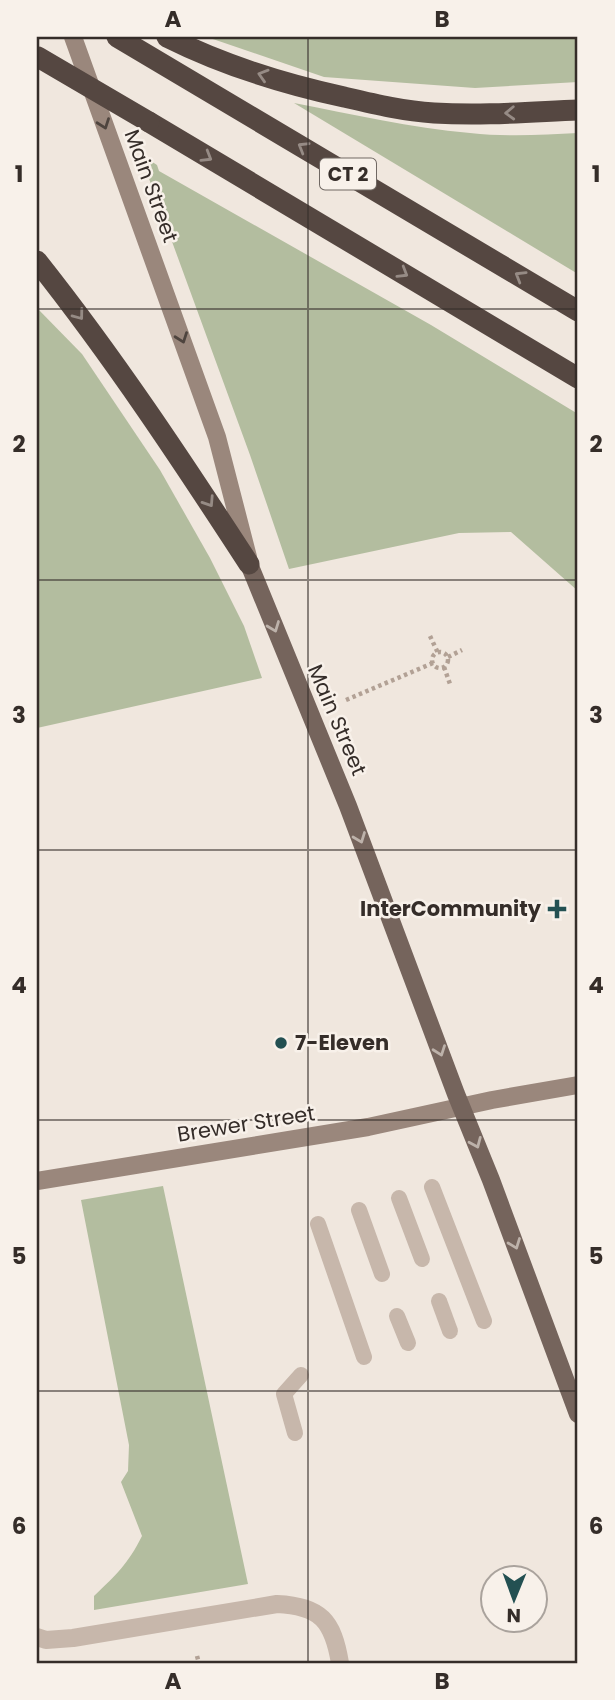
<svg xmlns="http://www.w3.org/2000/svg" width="615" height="1700" viewBox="0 0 615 1700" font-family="Poppins,sans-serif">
	<rect width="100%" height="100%" fill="#f0e7de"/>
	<g fill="#b3bd9f">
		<polygon points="207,37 578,37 578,82 475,88 324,77"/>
		<path d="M294,103c58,11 117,25 176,30 36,4 73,2 108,0v141z"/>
		<polygon points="140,154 157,165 159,171 431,325 578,414 578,591 511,532 459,533 289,569 250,455"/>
		<polygon points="37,308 82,354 160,470 210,558 244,626 262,678 37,728"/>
		<path d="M163,1186l85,398 -154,26v-14c22,-21 34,-32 48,-60l-21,-54 7,-11 1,-26 -48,-245z"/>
	</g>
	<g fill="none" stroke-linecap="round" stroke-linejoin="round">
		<g stroke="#b2a195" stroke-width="4.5" stroke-dasharray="3.5 3.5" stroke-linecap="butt">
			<polyline points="430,636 438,653"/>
			<circle cx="440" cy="660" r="8"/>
			<polyline points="448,657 462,650"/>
			<polyline points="444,667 450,684"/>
			<polyline points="346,700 433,663"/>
			<polyline points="197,1656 199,1663"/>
		</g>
		<g stroke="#c7b7ab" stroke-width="16">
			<polyline points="432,1187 484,1321"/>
			<polyline points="399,1198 422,1259"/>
			<polyline points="359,1210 382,1274"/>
			<polyline points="318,1224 364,1357"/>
			<polyline points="439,1301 450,1331"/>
			<polyline points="397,1316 408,1343"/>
			<polyline points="295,1433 284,1394 301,1375"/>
		</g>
		<path stroke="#c7b7ab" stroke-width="18" d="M37,1637l9,3 27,-2 204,-34c44,2 56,17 63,59"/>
		<g stroke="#9a877c" stroke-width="18">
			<polyline points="73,37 217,437 248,557"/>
			<polyline points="37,1181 368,1127 492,1100 578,1085"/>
		</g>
		<polyline stroke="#75645c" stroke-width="18" points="249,564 348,806 456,1094 491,1180 578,1414"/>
		<g stroke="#554741" stroke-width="21">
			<polyline points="117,37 578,311"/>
			<path d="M167,37c56,28 117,47 177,60 30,7 59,14 90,16 48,3 96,-1 144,-3"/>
			<polyline points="149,122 578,378"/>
			<path d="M37,261c77,97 145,200 212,303"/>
		</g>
		<polyline stroke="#554741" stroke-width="21" points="38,57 149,122"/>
	</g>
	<defs><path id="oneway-chevron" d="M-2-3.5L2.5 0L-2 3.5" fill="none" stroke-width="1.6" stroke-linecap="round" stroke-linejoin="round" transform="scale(1.75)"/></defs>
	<g stroke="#968b85">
		<use href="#oneway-chevron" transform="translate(263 75) rotate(-163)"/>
		<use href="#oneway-chevron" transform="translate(510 113) rotate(178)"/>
		<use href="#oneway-chevron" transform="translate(303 147) rotate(-149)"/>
		<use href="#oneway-chevron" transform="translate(207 157) rotate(31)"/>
		<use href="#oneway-chevron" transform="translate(403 273) rotate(31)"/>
		<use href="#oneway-chevron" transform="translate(520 276) rotate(-149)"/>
		<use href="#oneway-chevron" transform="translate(79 315) rotate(53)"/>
		<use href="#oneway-chevron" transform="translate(209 502) rotate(57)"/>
	</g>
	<g stroke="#4e443e">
		<use href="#oneway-chevron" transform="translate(104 124) rotate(70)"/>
		<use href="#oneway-chevron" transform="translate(182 338) rotate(70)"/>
	</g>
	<g stroke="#bdb2aa">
		<use href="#oneway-chevron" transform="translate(274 627) rotate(69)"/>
		<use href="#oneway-chevron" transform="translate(360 838) rotate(69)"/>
		<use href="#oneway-chevron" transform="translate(440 1051) rotate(70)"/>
		<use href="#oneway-chevron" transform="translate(476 1143) rotate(67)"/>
		<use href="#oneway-chevron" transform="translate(515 1244) rotate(69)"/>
	</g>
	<path fill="none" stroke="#352d29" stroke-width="2" stroke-opacity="0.55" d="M308,37v1626M37,309h541M37,580h541M37,850h541M37,1120h541M37,1391h541"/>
	<g fill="#235052" stroke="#f8f1ea" stroke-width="2.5">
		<path d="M553.5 898.5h7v7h7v7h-7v7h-7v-7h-7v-7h7z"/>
		<circle cx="281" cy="1043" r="7"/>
	</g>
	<g text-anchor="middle" stroke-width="5" stroke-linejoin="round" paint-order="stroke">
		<rect fill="#f8f1ea" stroke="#706863" stroke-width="2" x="320" y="158.5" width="56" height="31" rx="5"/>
		<g font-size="19" font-weight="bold" fill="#352d29">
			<text x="348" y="181">CT 2</text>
		</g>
		<g font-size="21" fill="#352d29" stroke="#f8f1ea">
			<text transform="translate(151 186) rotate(70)" y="7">Main Street</text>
			<text transform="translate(337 720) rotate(67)" y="7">Main Street</text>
			<text transform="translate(246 1124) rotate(-9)" y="7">Brewer Street</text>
		</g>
		<g font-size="21" font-weight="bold" fill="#352d29" stroke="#f8f1ea" text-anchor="end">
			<text x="541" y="916">InterCommunity</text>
			<text x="295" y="1050" text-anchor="start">7-Eleven</text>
		</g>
	</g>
	<rect width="615" height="1700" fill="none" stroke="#f8f1ea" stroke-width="77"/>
	<g transform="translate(514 1599) rotate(181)"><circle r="33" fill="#f8f1ea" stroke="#aaa39d" stroke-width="2"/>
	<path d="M0-5L12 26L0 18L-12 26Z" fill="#235052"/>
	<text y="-10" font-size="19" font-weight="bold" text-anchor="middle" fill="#352d29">N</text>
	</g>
	<rect x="38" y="38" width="538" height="1624" fill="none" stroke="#352d29" stroke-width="2.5"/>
	<g font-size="23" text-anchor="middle" font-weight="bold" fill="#352d29">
		<text x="173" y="27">A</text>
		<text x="442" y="27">B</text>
		<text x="19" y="182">1</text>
		<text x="596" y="182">1</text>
		<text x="19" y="452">2</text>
		<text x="596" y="452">2</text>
		<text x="19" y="723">3</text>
		<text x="596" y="723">3</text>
		<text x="19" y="993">4</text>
		<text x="596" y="993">4</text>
		<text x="19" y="1264">5</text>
		<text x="596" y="1264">5</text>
		<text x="19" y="1534">6</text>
		<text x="596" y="1534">6</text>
		<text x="173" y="1689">A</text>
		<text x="442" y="1689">B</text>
	</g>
</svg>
